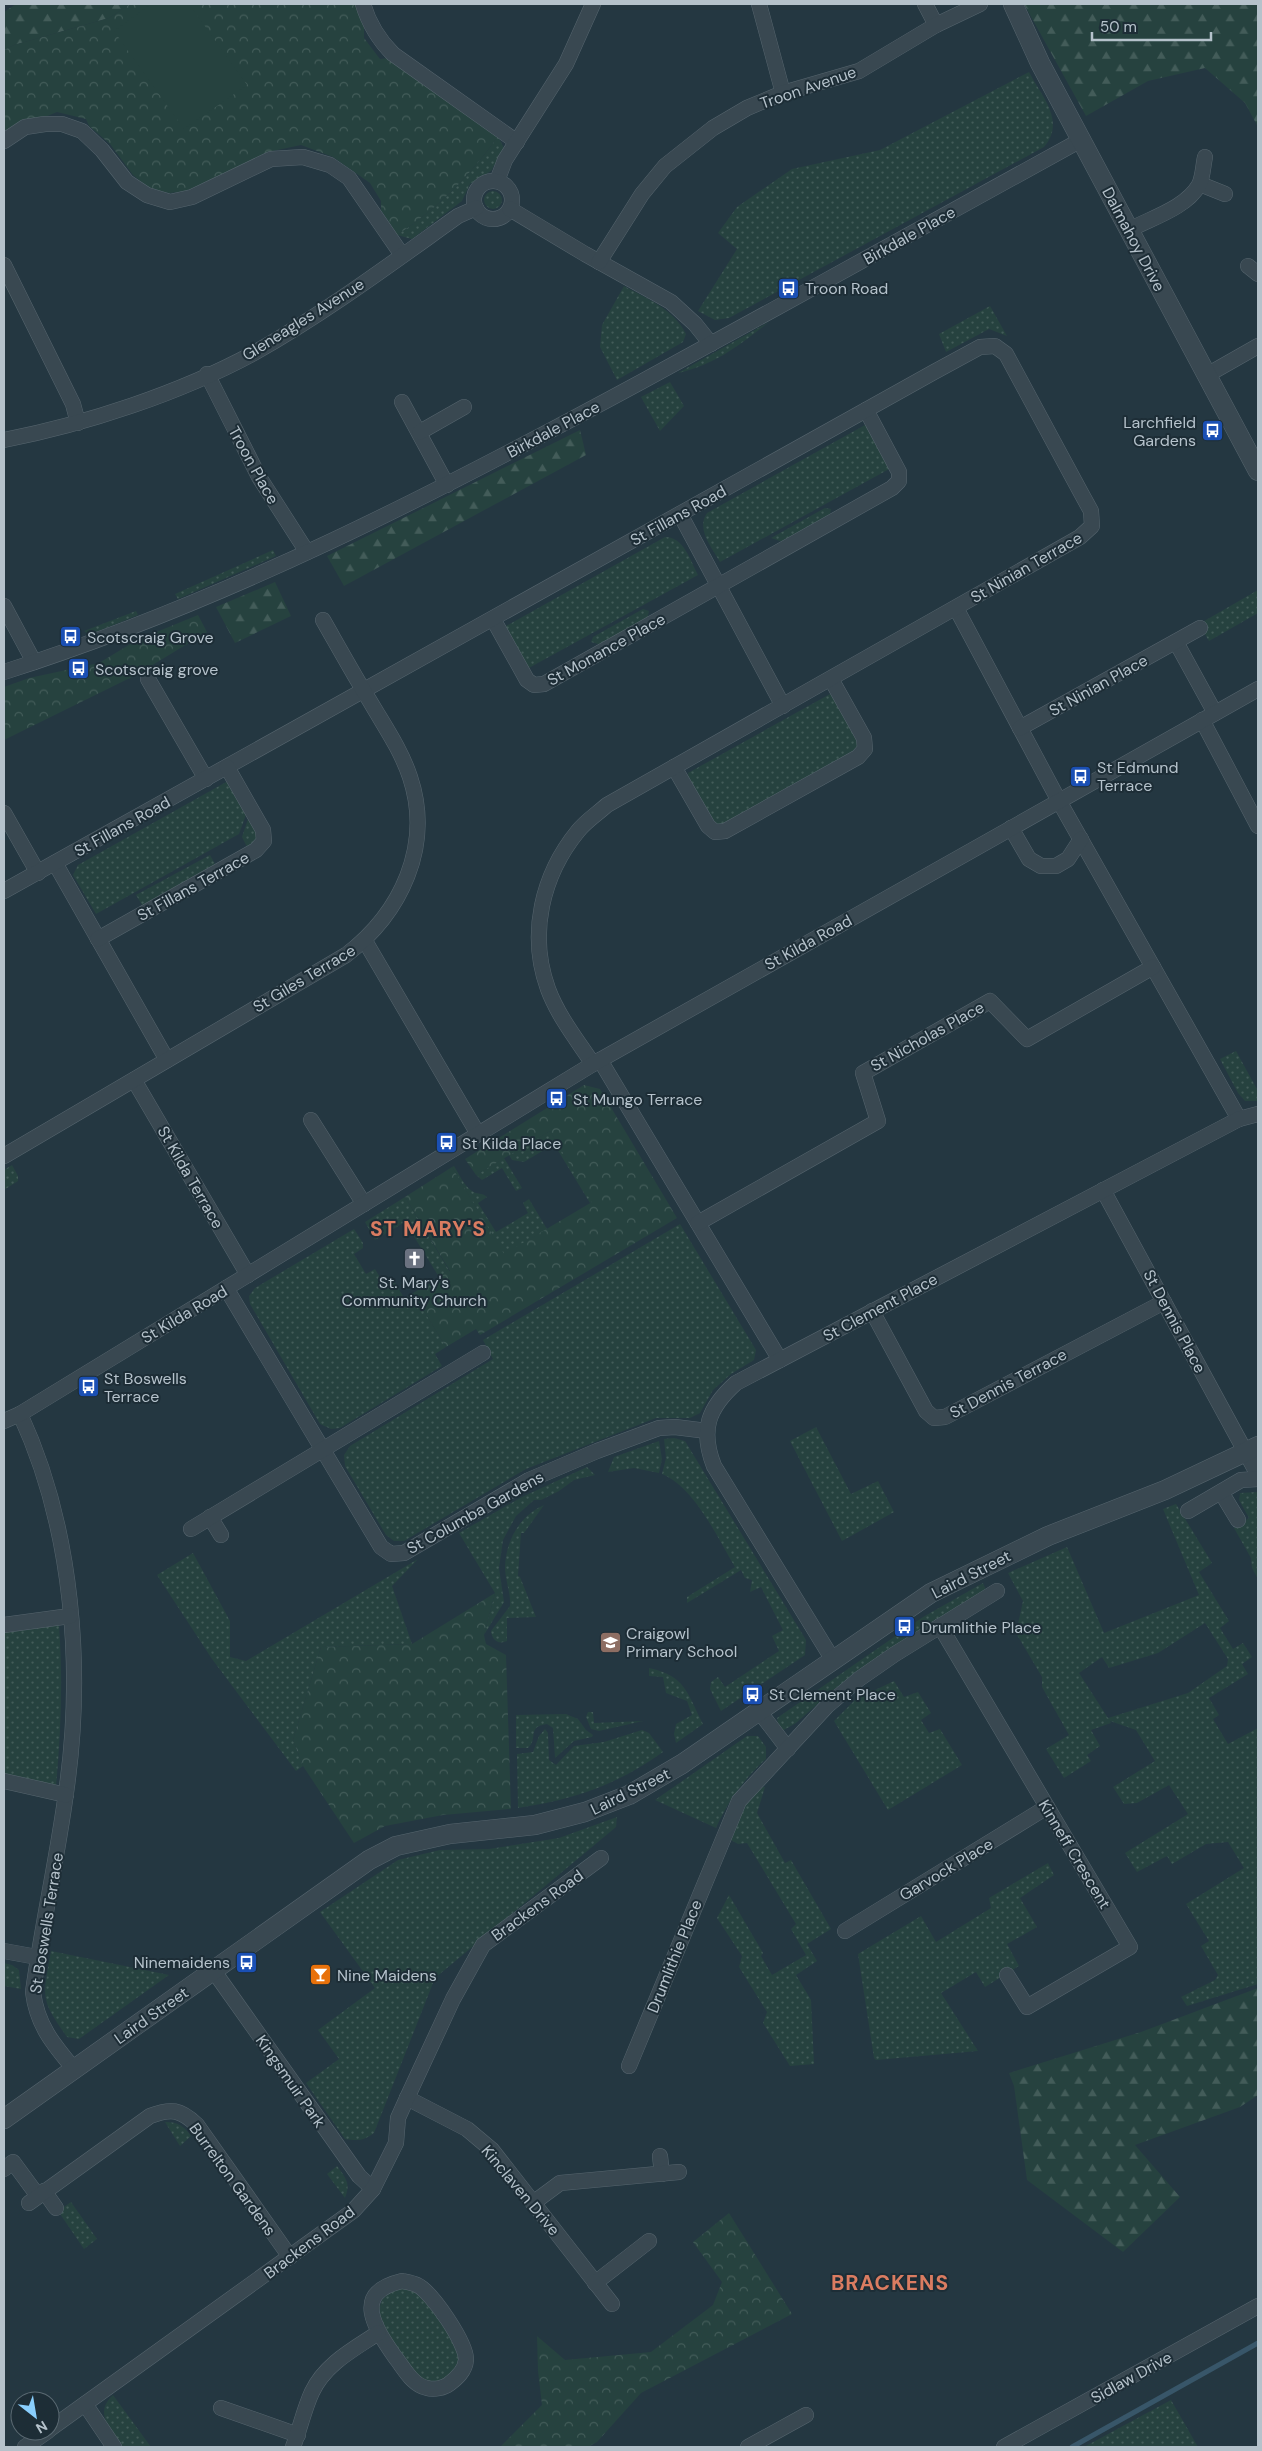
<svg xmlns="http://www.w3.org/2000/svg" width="1262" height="2451" viewBox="0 0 1262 2451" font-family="'DM Sans',sans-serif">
	<defs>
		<pattern id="grass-dots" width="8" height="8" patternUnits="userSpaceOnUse" patternTransform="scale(1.25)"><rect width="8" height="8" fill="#26423f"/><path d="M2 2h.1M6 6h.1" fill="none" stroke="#435c59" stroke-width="1.8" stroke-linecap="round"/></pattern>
		<pattern id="forest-firs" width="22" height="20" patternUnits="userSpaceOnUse" patternTransform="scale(1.25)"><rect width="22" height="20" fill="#26423f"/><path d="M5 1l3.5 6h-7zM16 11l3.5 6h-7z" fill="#435c59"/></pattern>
		<pattern id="park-crowns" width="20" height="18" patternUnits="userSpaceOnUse" patternTransform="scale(1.25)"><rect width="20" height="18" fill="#26423f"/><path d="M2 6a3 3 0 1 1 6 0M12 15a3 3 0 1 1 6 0" fill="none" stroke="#435c59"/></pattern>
	</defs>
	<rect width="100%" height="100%" fill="#243741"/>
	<g fill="url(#grass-dots)" fill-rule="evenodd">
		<path d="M1029,72c13,25 37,49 15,75l-315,171 -14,2 -17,-9 39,-62 -19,-16 19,-26 55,-38 88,-19z"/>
		<path d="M498,136l6,12 -13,23 -21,13 -8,17 -50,38 -15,-4c41,-27 73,-59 101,-99z"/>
		<circle cx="493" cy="200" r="9"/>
		<path d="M624,286c23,13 50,23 62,48l-3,8 -66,38 -17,-33 2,-22z"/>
		<polygon points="990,306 1007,336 989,329 946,352 939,334"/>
		<path d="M769,322c-31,24 -53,42 -91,51z"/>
		<polygon points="670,382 684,406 660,431 641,397"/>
		<path d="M865,425l7,6 19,37 -171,94c-9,-16 -24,-33 -13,-49z"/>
		<polygon points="825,508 831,509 829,519 786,543 771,538"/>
		<path d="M665,537c19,0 25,23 33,38l-171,94 -21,-37v-6z"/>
		<polygon points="273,550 276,556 178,599 175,594"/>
		<polygon points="1258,590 1258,613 1209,641 1199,624"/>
		<polygon points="643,609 649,611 647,621 602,645 591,642 593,637"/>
		<polygon points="136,611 138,615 89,635 84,631"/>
		<polygon points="830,694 835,696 860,741 855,753 723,826 717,826 689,783 688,773"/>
		<polygon points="228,781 247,812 239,834 96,914 73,875 78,865"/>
		<polygon points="249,816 258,832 257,844 247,847 242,837"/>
		<polygon points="210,855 215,864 146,907 142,905 136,895"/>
		<polygon points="1236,1051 1258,1091 1258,1101 1245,1101 1238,1093 1220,1059"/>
		<polygon points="550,1131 593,1202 590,1203 554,1144 524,1162 512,1160 509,1155"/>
		<polygon points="504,1158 522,1188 516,1191 502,1168 482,1180 476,1175"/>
		<polygon points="12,1165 18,1176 18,1181 4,1190 4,1170"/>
		<path d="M454,1166c5,8 10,20 18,25 5,4 10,1 15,6l-9,6 18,29 32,-19 -5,-10 6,-4 18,30 -43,26 -52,-88z"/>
		<polygon points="405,1197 450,1272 439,1277 405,1222 375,1240 365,1222"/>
		<polygon points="680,1224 756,1350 754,1360 731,1374 713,1390 700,1413 690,1418 656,1418 526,1469 404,1541 394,1541 386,1535 345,1466 344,1455 350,1446 493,1359 483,1340"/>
		<polygon points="354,1229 363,1243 363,1248 354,1254 366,1274 375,1269 384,1284 393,1279 404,1298 413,1293 446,1347 435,1354 442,1366 340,1428 331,1429 320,1424 250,1304 249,1296 255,1288"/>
		<polygon points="816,1427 851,1494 878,1481 894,1512 842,1541 790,1441"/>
		<path d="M674,1438l11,3 121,199 -1,15 -84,56 -11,-22 1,-7 7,-5 7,10 54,-36 -7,-15 11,-6 -22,-43 -11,5 2,-12 -7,-2 -4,-8 -54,33v-6l48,-30c-18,-30 -40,-79 -73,-93l4,-16 -2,-19z"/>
		<polygon points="659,1441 662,1459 659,1473 634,1468 608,1472 614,1457"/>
		<polygon points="587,1467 595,1475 574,1480 559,1491 541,1500 534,1500 516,1516 503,1540 499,1568 504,1602 484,1635 495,1593 459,1533 522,1497"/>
		<polygon points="1258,1492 1258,1579 1252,1568 1251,1558 1234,1528 1249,1518 1239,1500 1240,1493"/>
		<path d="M1176,1504l36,59 -13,9 30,49 -9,7 13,21 10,-6 9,14 -10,7 6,10 -39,24 10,17 -6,4 15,25 30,-16v256l-71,22 -6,-9 34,-17 3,-5 -17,-29 8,-5 -23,-37 58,-36 -16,-26 -22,2 -34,20 -5,-8 -30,16 -12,-19 63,-39 -19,-29 -32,18 -13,1 -11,-17 42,-26 -19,-31 -26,-9 1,2 -20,7 9,16 -13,9 4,6 -27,17 -18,-29 23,-14 -27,-48v-10l-26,-44 7,-32 -15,-28 59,-26 37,86 95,-38 -36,-86zM1205,1623l23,36 -1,7 -39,27 -80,25 -29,-45 23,-16 7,11 49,-15z"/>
		<path d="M544,1505l-20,28h-3l-3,43 2,1 16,40 -29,1v23c-9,4 -15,-1 -16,-10l19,-25c1,-13 -5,-26 -5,-39 1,-26 14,-51 39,-62z"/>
		<polygon points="193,1553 230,1621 230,1657 246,1661 418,1559 392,1586 412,1644 321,1647 293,1740 303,1766 296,1771 212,1659 157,1575"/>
		<polygon points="983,1583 986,1590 837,1687 796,1723 784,1730 779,1728 777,1718 923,1617"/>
		<path d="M55,1623l4,2c4,55 2,107 -3,161l-52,-9v-146z"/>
		<path d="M649,1668c37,8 38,25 54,56l-27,19 -2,-9 2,-10 16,-9 -5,-14 -21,-8 -3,-16 -14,-1z"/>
		<polygon points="894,1681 904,1697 918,1692 931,1713 921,1720 929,1733 940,1729 962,1765 888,1810 834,1721 865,1690 875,1690"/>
		<polygon points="588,1712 593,1712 594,1723 643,1721 599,1731 591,1729 586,1717"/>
		<path d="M566,1714l12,5 8,11 7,5 -1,2 -18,4 -19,17 -2,-30 -6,-4c-21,3 -8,14 -19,24h-12v-33z"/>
		<path d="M545,1729l3,4 1,27 7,5 18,-19 30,-4 38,-12 7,3 14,19c-48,34 -88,47 -145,56l-1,-54 16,-2 6,-16z"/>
		<path d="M747,1736h11l8,11v12c-22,20 -38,42 -50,69l-61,-28z"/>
		<polygon points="760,1787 765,1787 757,1813 785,1863 791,1860 831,1929 807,1944 817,1961 796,1975 811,2000 814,2064 790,2066 763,2023 767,2012 739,1967 742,1956 717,1918 729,1895 763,1953 761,1956 772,1975 806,1955 791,1929 796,1924 747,1843 738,1844 729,1839 744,1806"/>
		<path d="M617,1817l-1,10 -181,151 -61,155c-10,8 -17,8 -29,6l-39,-56 33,-24 -21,-29 57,-42 -55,-76 78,-52 42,-10 49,-1 70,-11z"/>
		<polygon points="1048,1863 1054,1875 1020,1898 1037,1927 1007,1944 1019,1966 985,1987 976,1972 941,1993 978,2051 876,2060 874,2058 858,1954 921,1916 936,1942 991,1908 989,1898"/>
		<path d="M51,1951l118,24 -90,64 -12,-2c-28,-40 -24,-39 -16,-86z"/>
		<polygon points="4,1963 12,1965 19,1970 21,1989 4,1986"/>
		<path d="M165,2122c13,0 19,4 26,14l-11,10z"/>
		<path d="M337,2166c9,12 14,18 8,32l-18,-24z"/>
		<polygon points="71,2202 97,2239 84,2249 58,2211"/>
		<polygon points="407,2288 417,2292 424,2298 457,2345 460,2355 458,2365 445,2380 434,2382 424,2380 416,2375 382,2328 379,2309 382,2300 389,2293 398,2289"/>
		<path d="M113,2395l38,52h-28c-12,-18 -30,-34 -10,-52z"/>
		<polygon points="1171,2400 1198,2447 1084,2447"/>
	</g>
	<g fill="url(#forest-firs)">
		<polygon points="16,4 130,4 109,18 14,45 4,50 4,12"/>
		<polygon points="1024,4 1258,4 1258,127 1245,103 1205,68 1148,81 1086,116"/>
		<polygon points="580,430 586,455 344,586 327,556"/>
		<polygon points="275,582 291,616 235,643 216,607"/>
		<polygon points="1258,1988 1258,2095 1240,2107 1135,2145 1180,2197 1123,2252 1027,2180 1014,2086 1009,2073 1141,2032"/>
	</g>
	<g fill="url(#park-crowns)">
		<path d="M130,4h226l8,23v11l16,21 8,-1 110,78c-28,40 -60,72 -101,99l-16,-25v-9l-11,-18 -37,-26 -32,-12 -33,7 -79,39 -20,2 -19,-4 -17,-14 -23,-31 -21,-18 -3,-7 -29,-7 -53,22v-84l10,-5 95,-27z"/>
		<polygon points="198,615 207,632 136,675 4,740 4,687 29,678 99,663 137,640"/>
		<polygon points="584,1085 600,1089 677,1218 480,1335 476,1329 446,1347 413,1293 450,1271 405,1197 452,1167 504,1254 592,1202 550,1131 476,1175 465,1159"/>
		<polygon points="495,1593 484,1635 486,1644 506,1655 511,1809 443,1815 385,1826 354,1843 303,1766 293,1740 321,1647 412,1644"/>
		<polygon points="729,2213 792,2314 641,2393 597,2442 588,2447 500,2447 542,2405 538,2371 537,2336 565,2360 651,2352 713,2305 722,2282 693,2242"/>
	</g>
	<polygon fill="#26423f" points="151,4 189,4 247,85 184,129 114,31"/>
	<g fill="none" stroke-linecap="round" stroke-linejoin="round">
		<polyline stroke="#385669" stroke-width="5" points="1072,2447 1258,2343"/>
		<defs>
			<g id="minor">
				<path d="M363,4c6,20 15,35 30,50l124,88"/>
				<polyline points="759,4 783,93"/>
				<polyline points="925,4 936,25"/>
				<polyline points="4,141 25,127 45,124 62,124 82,131 102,150 127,182 147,195 170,202 192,197 271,159 303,157 330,165 349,178 402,255"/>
				<polyline points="497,181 505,160 566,64 593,4"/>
				<circle cx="493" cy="200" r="19"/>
				<polyline points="1200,184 1225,194"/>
				<polyline points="510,209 585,254 671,302 695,324 711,344"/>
				<path d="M1129,230c22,-12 57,-22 70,-45 4,-8 4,-19 6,-28"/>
				<polyline points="599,262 642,194 665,166 713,128 747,108 783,93 859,71 936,25 980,4"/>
				<polyline points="4,265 73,404 78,423"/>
				<polyline points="1248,266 1258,274"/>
				<polyline points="207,374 259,477 307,552"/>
				<polyline points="1207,375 1258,346"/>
				<polyline points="402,402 447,485"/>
				<polyline points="420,432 464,407"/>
				<path d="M4,440c82,-16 176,-47 250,-87 71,-40 138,-90 204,-137l18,-8"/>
				<polyline points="680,514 783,706"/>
				<polyline points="4,606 34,662"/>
				<polyline points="956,608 1059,801 1239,1119"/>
				<polyline points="493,619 527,680 534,685 544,684 892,488 899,481 899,472 866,410"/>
				<polyline points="1176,642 1215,713"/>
				<path d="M4,672c223,-71 432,-179 637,-290 147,-80 293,-161 440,-242"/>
				<polyline points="148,679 206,779"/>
				<polyline points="1202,720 1258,826"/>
				<polyline points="1020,728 1200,628"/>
				<polyline points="674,767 708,826 715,832 725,831 858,757 865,749 864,738 831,679"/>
				<polyline points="4,813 38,873"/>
				<polyline points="1011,828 1029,859 1041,866 1056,866 1068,859 1081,839"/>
				<polyline points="55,863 167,1060"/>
				<path d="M4,891l930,-519 46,-25 15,-1 11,8 74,137 11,20 1,15 -12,11 -473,268c-10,9 -21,16 -29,26 -36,44 -50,103 -30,158 10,27 29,51 45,75"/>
				<polyline points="98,939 256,850 264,841 263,830 227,767"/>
				<polyline points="365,941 478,1134"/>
				<polyline points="600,1060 780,1360"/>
				<polyline points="134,1080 248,1275"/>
				<polyline points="311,1120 364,1204"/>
				<path d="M4,1156l342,-201c55,-42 87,-109 64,-178 -9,-27 -25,-50 -39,-74 -17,-28 -32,-55 -48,-83"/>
				<polyline points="1103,1190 1258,1475"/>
				<polyline points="698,1223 878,1121 863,1073 990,1001 1027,1039 1153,967"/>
				<polyline points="226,1288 381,1547 391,1554 404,1553 529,1480 597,1451 659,1428 675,1427 707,1431"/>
				<polyline points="872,1311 926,1411 934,1418 945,1417 1164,1302"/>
				<path d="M20,1414c53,114 64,256 46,379 -9,67 -24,132 -33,199 4,33 20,52 41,77"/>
				<polyline points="4,1421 20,1414 593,1064 1258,689"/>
				<polyline points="1221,1492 1238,1520"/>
				<polyline points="1188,1511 1241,1480 1258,1479"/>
				<polyline points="210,1517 221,1535"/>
				<polyline points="191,1529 483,1353"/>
				<polyline points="4,1625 70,1616"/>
				<polyline points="940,1626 1130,1947 1027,2007 1007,1975"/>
				<path d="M833,1660l-119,-194c-14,-36 -6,-58 22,-83l503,-264 19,-5"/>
				<polyline points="759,1711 788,1749"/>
				<polyline points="4,1781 66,1795"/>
				<polyline points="845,1931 1047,1807"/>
				<polyline points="4,1951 37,1957"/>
				<polyline points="213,1970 359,2176 373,2189"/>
				<polyline points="629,2066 739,1801 827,1706 859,1679 895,1654 997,1591"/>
				<polyline points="407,2098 467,2129 492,2150 612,2304"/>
				<polyline points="660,2156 662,2174"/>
				<polyline points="4,2169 13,2162 38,2196"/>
				<polyline points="44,2191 56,2208"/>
				<path d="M29,2203l121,-87c21,-8 30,-7 47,9l93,132"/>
				<polyline points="533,2203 560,2183 679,2172"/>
				<path d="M402,2281c5,1 11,2 15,4 15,7 50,59 49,75 -1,11 -9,18 -17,24 -5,4 -15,6 -22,4 -15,-3 -23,-20 -32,-31 -20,-29 -44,-64 7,-76z"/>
				<polyline points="595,2283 649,2241"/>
				<polyline points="85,2404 114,2447"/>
				<polyline points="221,2408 298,2435"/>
				<polyline points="50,2429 353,2211 373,2189 396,2143 398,2118 407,2098 453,1999 483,1945 601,1858"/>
				<polyline points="25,2447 48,2431"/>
				<path d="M293,2447c7,-18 11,-38 19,-55 13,-28 42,-43 66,-59"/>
				<polyline points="748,2447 806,2415"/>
				<polyline points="1004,2447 1258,2306"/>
			</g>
			<g id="tertiary">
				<polyline points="1013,4 1040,63 1258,471"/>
				<polyline points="4,2119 369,1860 396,1846 450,1834 535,1825 585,1812 629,1795 682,1764 931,1593 1048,1536 1165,1490 1258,1446"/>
			</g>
		</defs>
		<use href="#minor" stroke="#56656e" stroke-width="16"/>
		<use href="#tertiary" stroke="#56656e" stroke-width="20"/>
		<use href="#minor" stroke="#394851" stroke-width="15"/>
		<use href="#tertiary" stroke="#394851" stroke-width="19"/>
	</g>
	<defs>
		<symbol id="bus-square" viewBox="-11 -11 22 22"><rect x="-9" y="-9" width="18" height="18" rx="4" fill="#1a4fb4" stroke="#1d2d36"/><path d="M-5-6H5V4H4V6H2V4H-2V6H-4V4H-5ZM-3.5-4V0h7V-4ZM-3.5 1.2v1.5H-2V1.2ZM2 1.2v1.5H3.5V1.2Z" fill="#fff"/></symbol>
		<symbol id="church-square" viewBox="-11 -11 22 22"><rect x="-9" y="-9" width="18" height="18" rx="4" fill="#6b7280" stroke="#1d2d36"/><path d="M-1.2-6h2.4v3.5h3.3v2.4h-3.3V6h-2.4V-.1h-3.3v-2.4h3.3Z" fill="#fff"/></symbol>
		<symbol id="school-square" viewBox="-11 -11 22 22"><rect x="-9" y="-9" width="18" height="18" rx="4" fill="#8d6e63" stroke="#1d2d36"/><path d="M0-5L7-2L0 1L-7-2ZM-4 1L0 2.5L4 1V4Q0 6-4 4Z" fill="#fff"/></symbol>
		<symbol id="bar-square" viewBox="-11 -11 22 22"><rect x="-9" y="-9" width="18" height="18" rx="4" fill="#e8710a" stroke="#1d2d36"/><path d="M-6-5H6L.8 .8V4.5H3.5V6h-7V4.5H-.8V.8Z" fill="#fff"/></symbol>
	</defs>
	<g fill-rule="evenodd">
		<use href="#bus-square" x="776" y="276" width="25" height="25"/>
		<use href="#bus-square" x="1200" y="418" width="25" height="25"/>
		<use href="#bus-square" x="58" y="624" width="25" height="25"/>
		<use href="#bus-square" x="66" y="656" width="25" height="25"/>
		<use href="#bus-square" x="1068" y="764" width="25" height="25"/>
		<use href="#bus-square" x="544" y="1086" width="25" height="25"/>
		<use href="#bus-square" x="434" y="1130" width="25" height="25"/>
		<use href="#church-square" x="402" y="1246" width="25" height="25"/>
		<use href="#bus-square" x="76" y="1374" width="25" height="25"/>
		<use href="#bus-square" x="892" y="1614" width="25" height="25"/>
		<use href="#school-square" x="598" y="1630" width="25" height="25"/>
		<use href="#bus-square" x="740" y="1682" width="25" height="25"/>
		<use href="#bus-square" x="234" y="1950" width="25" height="25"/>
		<use href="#bar-square" x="308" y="1962" width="25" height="25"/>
	</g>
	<g text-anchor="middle" stroke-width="4" stroke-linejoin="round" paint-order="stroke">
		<g font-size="16" fill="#b5c2cb" stroke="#1d2d36">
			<text transform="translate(808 87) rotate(-19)" y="6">Troon Avenue</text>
			<text transform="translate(909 235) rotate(-29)" y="6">Birkdale Place</text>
			<text transform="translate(1134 239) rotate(62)" y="6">Dalmahoy Drive</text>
			<text transform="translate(303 319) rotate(-32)" y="6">Gleneagles Avenue</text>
			<text transform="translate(553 429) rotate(-28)" y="6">Birkdale Place</text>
			<text transform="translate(254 465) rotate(61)" y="6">Troon Place</text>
			<text transform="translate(678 515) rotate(-29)" y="6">St Fillans Road</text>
			<text transform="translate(1026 567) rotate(-30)" y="6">St Ninian Terrace</text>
			<text transform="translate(606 649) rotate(-29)" y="6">St Monance Place</text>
			<text transform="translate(1098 685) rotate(-29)" y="6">St Ninian Place</text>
			<text transform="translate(122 826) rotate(-29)" y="6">St Fillans Road</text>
			<text transform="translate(193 886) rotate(-29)" y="6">St Fillans Terrace</text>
			<text transform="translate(808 942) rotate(-29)" y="6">St Kilda Road</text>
			<text transform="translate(304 978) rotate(-31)" y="6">St Giles Terrace</text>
			<text transform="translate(927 1036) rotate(-29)" y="6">St Nicholas Place</text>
			<text transform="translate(191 1177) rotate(60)" y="6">St Kilda Terrace</text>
			<text transform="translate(880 1307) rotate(-28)" y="6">St Clement Place</text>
			<text transform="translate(184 1314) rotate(-31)" y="6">St Kilda Road</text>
			<text transform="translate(1175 1321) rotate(62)" y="6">St Dennis Place</text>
			<text transform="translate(1008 1383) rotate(-28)" y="6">St Dennis Terrace</text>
			<text transform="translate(475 1512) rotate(-29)" y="6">St Columba Gardens</text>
			<text transform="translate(971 1574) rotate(-27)" y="6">Laird Street</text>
			<text transform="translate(630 1791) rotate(-26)" y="6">Laird Street</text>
			<text transform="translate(1075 1854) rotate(59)" y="6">Kinneff Crescent</text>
			<text transform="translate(946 1869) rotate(-31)" y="6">Garvock Place</text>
			<text transform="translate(537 1905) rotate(-36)" y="6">Brackens Road</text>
			<text transform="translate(46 1923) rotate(-81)" y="6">St Boswells Terrace</text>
			<text transform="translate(674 1956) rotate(-68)" y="6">Drumlithie Place</text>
			<text transform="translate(151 2015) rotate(-35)" y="6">Laird Street</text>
			<text transform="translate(291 2081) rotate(55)" y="6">Kingsmuir Park</text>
			<text transform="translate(233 2179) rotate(54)" y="6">Burrelton Gardens</text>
			<text transform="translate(521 2190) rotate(50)" y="6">Kinclaven Drive</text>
			<text transform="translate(309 2242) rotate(-37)" y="6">Brackens Road</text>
			<text transform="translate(1131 2377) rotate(-29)" y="6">Sidlaw Drive</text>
		</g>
		<g font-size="16" fill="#b5c2cb" stroke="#1d2d36" text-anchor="start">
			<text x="805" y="294">Troon Road</text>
			<text x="1196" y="428" text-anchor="end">Larchfield<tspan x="1196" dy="18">Gardens</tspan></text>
			<text x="87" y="643">Scotscraig Grove</text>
			<text x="95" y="675">Scotscraig grove</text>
			<text x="1097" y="773">St Edmund<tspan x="1097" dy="18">Terrace</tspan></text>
			<text x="573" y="1105">St Mungo Terrace</text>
			<text x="462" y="1149">St Kilda Place</text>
			<text x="414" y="1288" text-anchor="middle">St. Mary's<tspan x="414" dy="18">Community Church</tspan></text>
			<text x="104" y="1384">St Boswells<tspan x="104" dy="18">Terrace</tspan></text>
			<text x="921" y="1633">Drumlithie Place</text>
			<text x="626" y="1639">Craigowl<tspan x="626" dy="18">Primary School</tspan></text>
			<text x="769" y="1700">St Clement Place</text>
			<text x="230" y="1968" text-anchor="end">Ninemaidens</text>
			<text x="337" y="1981">Nine Maidens</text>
		</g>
		<g font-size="21" font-weight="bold" letter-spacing="1" fill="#da7c61" stroke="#1d2d36">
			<text x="428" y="1236">ST MARY'S</text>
			<text x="890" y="2290">BRACKENS</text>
		</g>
	</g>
	<rect width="1262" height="2451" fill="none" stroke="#b5c2cb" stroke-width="10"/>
	<g transform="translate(35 2416) rotate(149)"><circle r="24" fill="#1d2d36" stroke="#5a6972"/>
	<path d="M0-4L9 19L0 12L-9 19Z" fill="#89cefc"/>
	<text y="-8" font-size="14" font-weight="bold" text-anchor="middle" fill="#b5c2cb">N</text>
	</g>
	<path d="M1092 32v8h119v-8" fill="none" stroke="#b5c2cb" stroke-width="2.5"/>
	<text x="1100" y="32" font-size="15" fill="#b5c2cb" stroke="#1d2d36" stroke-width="4" paint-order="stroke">50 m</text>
</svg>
